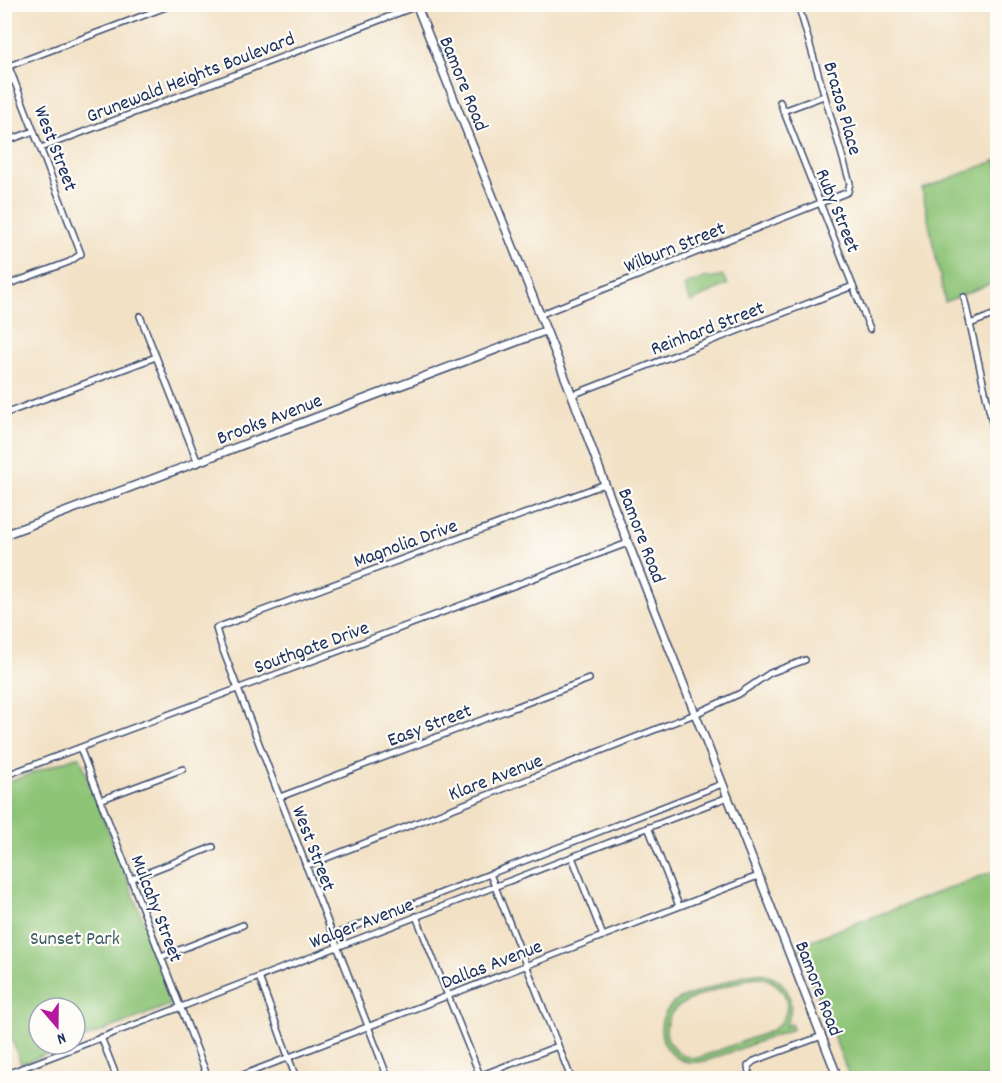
<svg xmlns="http://www.w3.org/2000/svg" width="1002" height="1083" viewBox="0 0 1002 1083" font-family="Dekko,sans-serif">
	<rect width="100%" height="100%" fill="#fdfcf7"/>
	<filter id="ink" filterUnits="userSpaceOnUse"><feTurbulence type="fractalNoise" baseFrequency=".0167" numOctaves="2"/><feDisplacementMap in="SourceGraphic" scale="12" xChannelSelector="R" yChannelSelector="G"/><feConvolveMatrix kernelMatrix="1 2 1 2 8 2 1 2 1" color-interpolation-filters="sRGB"/></filter>
	<filter id="wash" filterUnits="userSpaceOnUse"><feTurbulence type="fractalNoise" baseFrequency=".008" numOctaves="4" result="noise"/><feDisplacementMap in="SourceGraphic" scale="24" xChannelSelector="R" yChannelSelector="G"/><feGaussianBlur stdDeviation="1.35" result="paint"/><feColorMatrix in="noise" values="0 0 0 0 0 0 0 0 0 0 0 0 0 0 0 0 0 1.4 0 .05"/><feComposite in="paint" operator="in"/></filter>
	<g filter="url(#wash)">
		<rect width="100%" height="100%" fill="#f2e1c5"/>
		<g fill="#8ec477" stroke="#547a6a" stroke-width="1.5" fill-rule="evenodd">
			<polygon points="997,160 997,281 945,302 922,189"/>
			<polygon points="722,275 728,284 691,302 684,287 685,285 706,277 711,279"/>
			<polygon points="76,757 80,757 175,1003 75,1042 75,1008 39,1008 39,1044 71,1044 21,1064 5,1021 5,783"/>
			<polygon points="997,870 997,1078 850,1078 798,945"/>
			<path d="M759,973c28,3 39,30 26,53l6,-2 2,5c-22,8 -44,16 -65,24 -10,3 -21,9 -31,9 -20,2 -36,-14 -36,-33 0,-13 8,-24 19,-30l67,-25zM760,977c29,6 37,37 11,54l-73,27c-12,0 -22,-4 -28,-15 -8,-12 -3,-29 9,-37 15,-11 52,-21 71,-28z"/>
		</g>
	</g>
	<g filter="url(#ink)">
		<g fill="none" stroke-linecap="round" stroke-linejoin="round">
			<defs>
				<g id="minor">
					<polyline points="4,54 81,254 69,262 4,286"/>
					<polyline points="9,66 174,4"/>
					<polyline points="4,83 14,80"/>
					<polyline points="780,102 870,329"/>
					<polyline points="783,111 824,96"/>
					<polyline points="4,142 34,131"/>
					<polyline points="41,148 417,6"/>
					<polyline points="964,297 998,449"/>
					<polyline points="539,315 848,192 850,183 798,4"/>
					<polyline points="140,316 198,463"/>
					<polyline points="970,324 998,313"/>
					<polyline points="572,395 853,286"/>
					<polyline points="989,409 998,406"/>
					<polyline points="4,414 156,357"/>
					<polyline points="80,748 208,1078"/>
					<polyline points="4,776 628,543"/>
					<polyline points="280,797 589,679"/>
					<polyline points="100,800 183,769"/>
					<polyline points="648,827 679,906"/>
					<polyline points="572,857 603,936"/>
					<polyline points="306,866 695,714 739,694 770,673 805,660"/>
					<polyline points="490,874 571,1078"/>
					<polyline points="131,879 213,847"/>
					<polyline points="416,916 481,1078"/>
					<polyline points="333,935 722,784"/>
					<polyline points="161,957 243,925"/>
					<polyline points="259,977 296,1078"/>
					<polyline points="101,1037 117,1078"/>
					<polyline points="22,1068 27,1078"/>
					<polyline points="4,1075 728,797"/>
					<polyline points="235,1078 758,876"/>
					<polyline points="388,1078 221,645 216,628 605,484"/>
					<polyline points="474,1078 558,1046"/>
					<polyline points="750,1078 748,1066 754,1061 822,1036"/>
				</g>
				<g id="tertiary">
					<polyline points="416,4 572,395 605,484 838,1078"/>
					<polyline points="4,535 545,331"/>
				</g>
			</defs>
			<use href="#minor" stroke="#3b4a6d" stroke-width="8"/>
			<use href="#tertiary" stroke="#3b4a6d" stroke-width="10"/>
			<use href="#minor" stroke="#fff" stroke-width="5"/>
			<use href="#tertiary" stroke="#fff" stroke-width="7"/>
		</g>
	</g>
	<g text-anchor="middle" stroke-width="4.5" stroke-linejoin="round" paint-order="stroke">
		<g font-size="20" fill="#1b2f5e" stroke="#fdfcf7">
			<text transform="translate(190 76) rotate(-21)" y="7">Grunewald Heights Boulevard</text>
			<text transform="translate(465 83) rotate(68)" y="7">Bamore Road</text>
			<text transform="translate(844 108) rotate(74)" y="7">Brazos Place</text>
			<text transform="translate(57 148) rotate(69)" y="7">West Street</text>
			<text transform="translate(839 210) rotate(68)" y="7">Ruby Street</text>
			<text transform="translate(674 246) rotate(-22)" y="7">Wilburn Street</text>
			<text transform="translate(707 327) rotate(-21)" y="7">Reinhard Street</text>
			<text transform="translate(269 418) rotate(-21)" y="7">Brooks Avenue</text>
			<text transform="translate(643 535) rotate(69)" y="7">Bamore Road</text>
			<text transform="translate(405 542) rotate(-20)" y="7">Magnolia Drive</text>
			<text transform="translate(311 646) rotate(-20)" y="7">Southgate Drive</text>
			<text transform="translate(429 724) rotate(-21)" y="7">Easy Street</text>
			<text transform="translate(495 776) rotate(-21)" y="7">Klare Avenue</text>
			<text transform="translate(315 848) rotate(69)" y="7">West Street</text>
			<text transform="translate(158 908) rotate(69)" y="7">Mulcahy Street</text>
			<text transform="translate(361 922) rotate(-21)" y="7">Walger Avenue</text>
			<text transform="translate(491 963) rotate(-21)" y="7">Dallas Avenue</text>
			<text transform="translate(820 988) rotate(69)" y="7">Bamore Road</text>
		</g>
		<g font-size="20" fill="#3e5c66" stroke="#fdfcf7">
			<text x="75" y="944">Sunset Park</text>
		</g>
	</g>
	<rect width="1002" height="1083" fill="none" stroke="#fdfcf7" stroke-width="24"/>
	<g transform="translate(57 1026) rotate(160)"><circle r="28" fill="#fdfcf7" stroke="#a3aaba" stroke-width="1.5"/>
	<path d="M0-4.5L10 22L0 15L-10 22Z" fill="#b5179e"/>
	<text y="-9" font-size="16" font-weight="bold" text-anchor="middle" fill="#1b2f5e">N</text>
	</g>
</svg>
